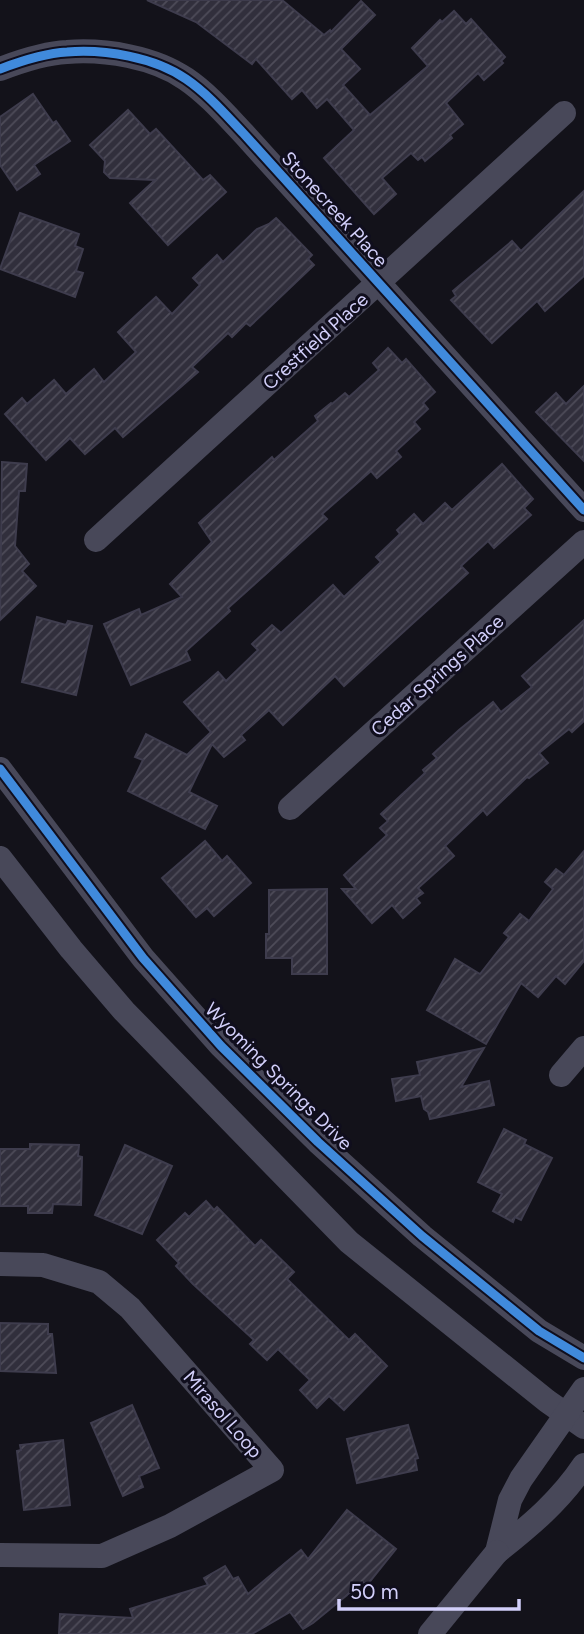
<svg xmlns="http://www.w3.org/2000/svg" width="584" height="1634" viewBox="0 0 584 1634" font-family="Figtree,sans-serif">
	<defs>
		<pattern id="building-hatch" width="6" height="6" patternUnits="userSpaceOnUse" patternTransform="scale(1.75)"><rect width="6" height="6" fill="#312f3c"/><path d="M-1 1l2-2M0 6l6-6M5 7l2-2" fill="none" stroke="#4e4c59"/></pattern>
	</defs>
	<rect width="100%" height="100%" fill="#13121a"/>
	<g fill="url(#building-hatch)" stroke="#3e3c4d" stroke-width="2">
		<polygon points="147,0 282,0 324,35 330,30 331,32 361,1 375,15 341,49 360,69 343,85 370,115 428,66 412,48 440,20 442,22 454,11 466,24 471,19 505,57 501,61 503,63 484,80 478,73 446,103 463,124 450,135 452,138 425,161 422,157 418,160 411,153 382,178 396,194 374,214 324,158 354,130 327,99 317,108 302,90 292,99 256,59 252,64 196,22"/>
		<polygon points="33,94 53,123 56,121 70,141 34,165 40,174 17,190 0,165 0,117"/>
		<polygon points="128,110 150,134 156,129 203,180 210,175 226,192 168,245 130,203 155,180 110,178 104,172 105,161 90,145"/>
		<polygon points="584,191 584,276 545,311 537,301 492,343 451,300 456,296 453,291 512,241 521,251"/>
		<polygon points="20,213 79,234 75,246 83,249 76,271 83,273 75,297 0,269"/>
		<polygon points="276,218 312,255 308,259 314,265 250,326 246,323 232,337 228,333 192,367 198,372 123,437 115,428 85,454 70,438 46,460 5,414 22,398 27,404 54,380 66,394 94,369 104,382 136,352 118,332 156,297 172,314 200,285 193,278 217,255 223,262 257,229 269,224"/>
		<polygon points="388,348 402,363 406,359 435,392 423,403 428,409 414,422 420,429 396,451 401,457 377,478 371,471 322,514 327,519 228,608 230,611 186,651 190,660 131,685 104,624 139,609 141,615 182,597 170,584 212,542 199,523 272,457 274,460 318,421 315,416 331,403 332,404 345,393 349,397 379,370 373,363"/>
		<polygon points="584,386 584,461 536,412 556,393 566,404"/>
		<polygon points="2,462 27,464 25,491 19,491 15,546 29,564 22,571 36,586 0,620"/>
		<polygon points="502,464 533,499 524,508 531,515 494,548 488,541 461,566 468,573 344,686 335,676 283,725 269,710 241,735 245,740 224,757 212,744 189,792 217,806 205,829 128,791 143,760 135,757 146,734 187,755 211,732 184,702 218,672 226,681 258,650 252,644 272,625 281,633 333,585 344,597 381,562 376,557 400,534 397,530 414,514 423,524 445,503 452,510"/>
		<polygon points="37,617 66,625 68,621 92,626 76,695 22,682"/>
		<polygon points="584,620 584,721 572,732 569,729 539,753 548,763 529,778 527,777 487,815 483,810 445,846 454,856 418,888 423,893 416,898 420,903 403,918 392,905 372,923 342,889 356,889 344,875 387,835 380,828 388,821 381,814 425,773 423,770 437,758 433,754 459,730 493,702 501,712 532,687 522,676"/>
		<polygon points="205,841 222,861 227,856 251,883 214,916 207,908 196,917 162,878"/>
		<polygon points="584,851 584,961 565,984 556,976 538,997 521,983 486,1044 427,1010 455,959 480,974 509,937 504,933 520,914 529,921 553,889 545,882 556,869 564,875"/>
		<polygon points="327,889 327,974 292,974 292,958 266,958 266,934 269,934 269,890"/>
		<polygon points="484,1048 461,1087 489,1081 494,1105 430,1119 428,1112 424,1109 421,1096 396,1101 392,1079 420,1075 417,1062"/>
		<polygon points="504,1129 526,1140 524,1144 552,1158 521,1220 515,1217 513,1222 493,1211 502,1194 478,1182"/>
		<polygon points="30,1144 79,1145 78,1156 82,1157 81,1205 53,1204 52,1213 28,1213 28,1206 0,1206 0,1149 30,1149"/>
		<polygon points="125,1145 172,1166 142,1234 95,1215"/>
		<polygon points="206,1201 214,1210 217,1207 255,1246 261,1240 294,1272 287,1279 349,1340 355,1334 387,1366 344,1410 329,1396 317,1408 300,1390 310,1380 278,1349 267,1360 250,1344 254,1340 193,1284 176,1266 179,1263 157,1240 185,1213 189,1217"/>
		<polygon points="0,1323 48,1324 48,1334 52,1334 56,1373 0,1371"/>
		<polygon points="132,1405 159,1468 139,1476 143,1487 123,1496 91,1423"/>
		<polygon points="408,1425 418,1458 415,1459 417,1470 357,1483 347,1439"/>
		<polygon points="63,1440 70,1505 24,1510 17,1451 21,1450 20,1445"/>
		<polygon points="347,1510 396,1549 367,1585 363,1582 313,1623 303,1629 290,1612 252,1634 59,1634 60,1614 133,1618 130,1609 208,1585 204,1578 225,1566 233,1579 238,1577 248,1594 301,1550 308,1559"/>
	</g>
	<g fill="none" stroke-linecap="round" stroke-linejoin="round">
		<g stroke="#484859" stroke-width="24">
			<path d="M0,69c21,-8 45,-16 67,-17 38,-3 87,5 119,27 22,15 40,36 58,55l340,376"/>
			<polyline points="96,540 564,113"/>
			<polyline points="0,769 143,958 221,1046 318,1142 422,1236 539,1331 584,1358"/>
			<polyline points="290,808 584,542"/>
			<polyline points="0,858 71,949 124,1011 349,1242 547,1401 584,1427"/>
			<polyline points="561,1075 584,1048"/>
			<polyline points="0,1264 43,1265 99,1282 130,1308 272,1470 170,1526 102,1556 0,1555"/>
			<path d="M584,1389l-63,90 -11,21 -13,52c34,-27 63,-51 87,-87"/>
			<polyline points="430,1634 497,1552"/>
		</g>
		<defs>
			<g id="cycleway">
				<path d="M0,69c21,-8 45,-16 67,-17 38,-3 87,5 119,27 22,15 40,36 58,55l340,376"/>
				<polyline points="0,769 143,958 221,1046 318,1142 422,1236 539,1331 584,1358"/>
			</g>
		</defs>
		<use href="#cycleway" stroke="#100e1d" stroke-width="13"/>
		<use href="#cycleway" stroke="#408adc" stroke-width="9"/>
	</g>
	<g text-anchor="middle" stroke-width="6" stroke-linejoin="round" paint-order="stroke">
		<g font-size="19" fill="#d2cffa" stroke="#100e1d">
			<text transform="translate(335 209) rotate(48)" y="7">Stonecreek Place</text>
			<text transform="translate(315 341) rotate(-42)" y="7">Crestfield Place</text>
			<text transform="translate(437 675) rotate(-42)" y="7">Cedar Springs Place</text>
			<text transform="translate(279 1076) rotate(45)" y="7">Wyoming Springs Drive</text>
			<text transform="translate(223 1414) rotate(49)" y="7">Mirasol Loop</text>
		</g>
	</g>
	<path d="M339 1599v10h180v-10" fill="none" stroke="#d2cffa" stroke-width="3.5"/>
	<text x="350" y="1599" font-size="21" fill="#d2cffa" stroke="#100e1d" stroke-width="5" paint-order="stroke">50 m</text>
</svg>
